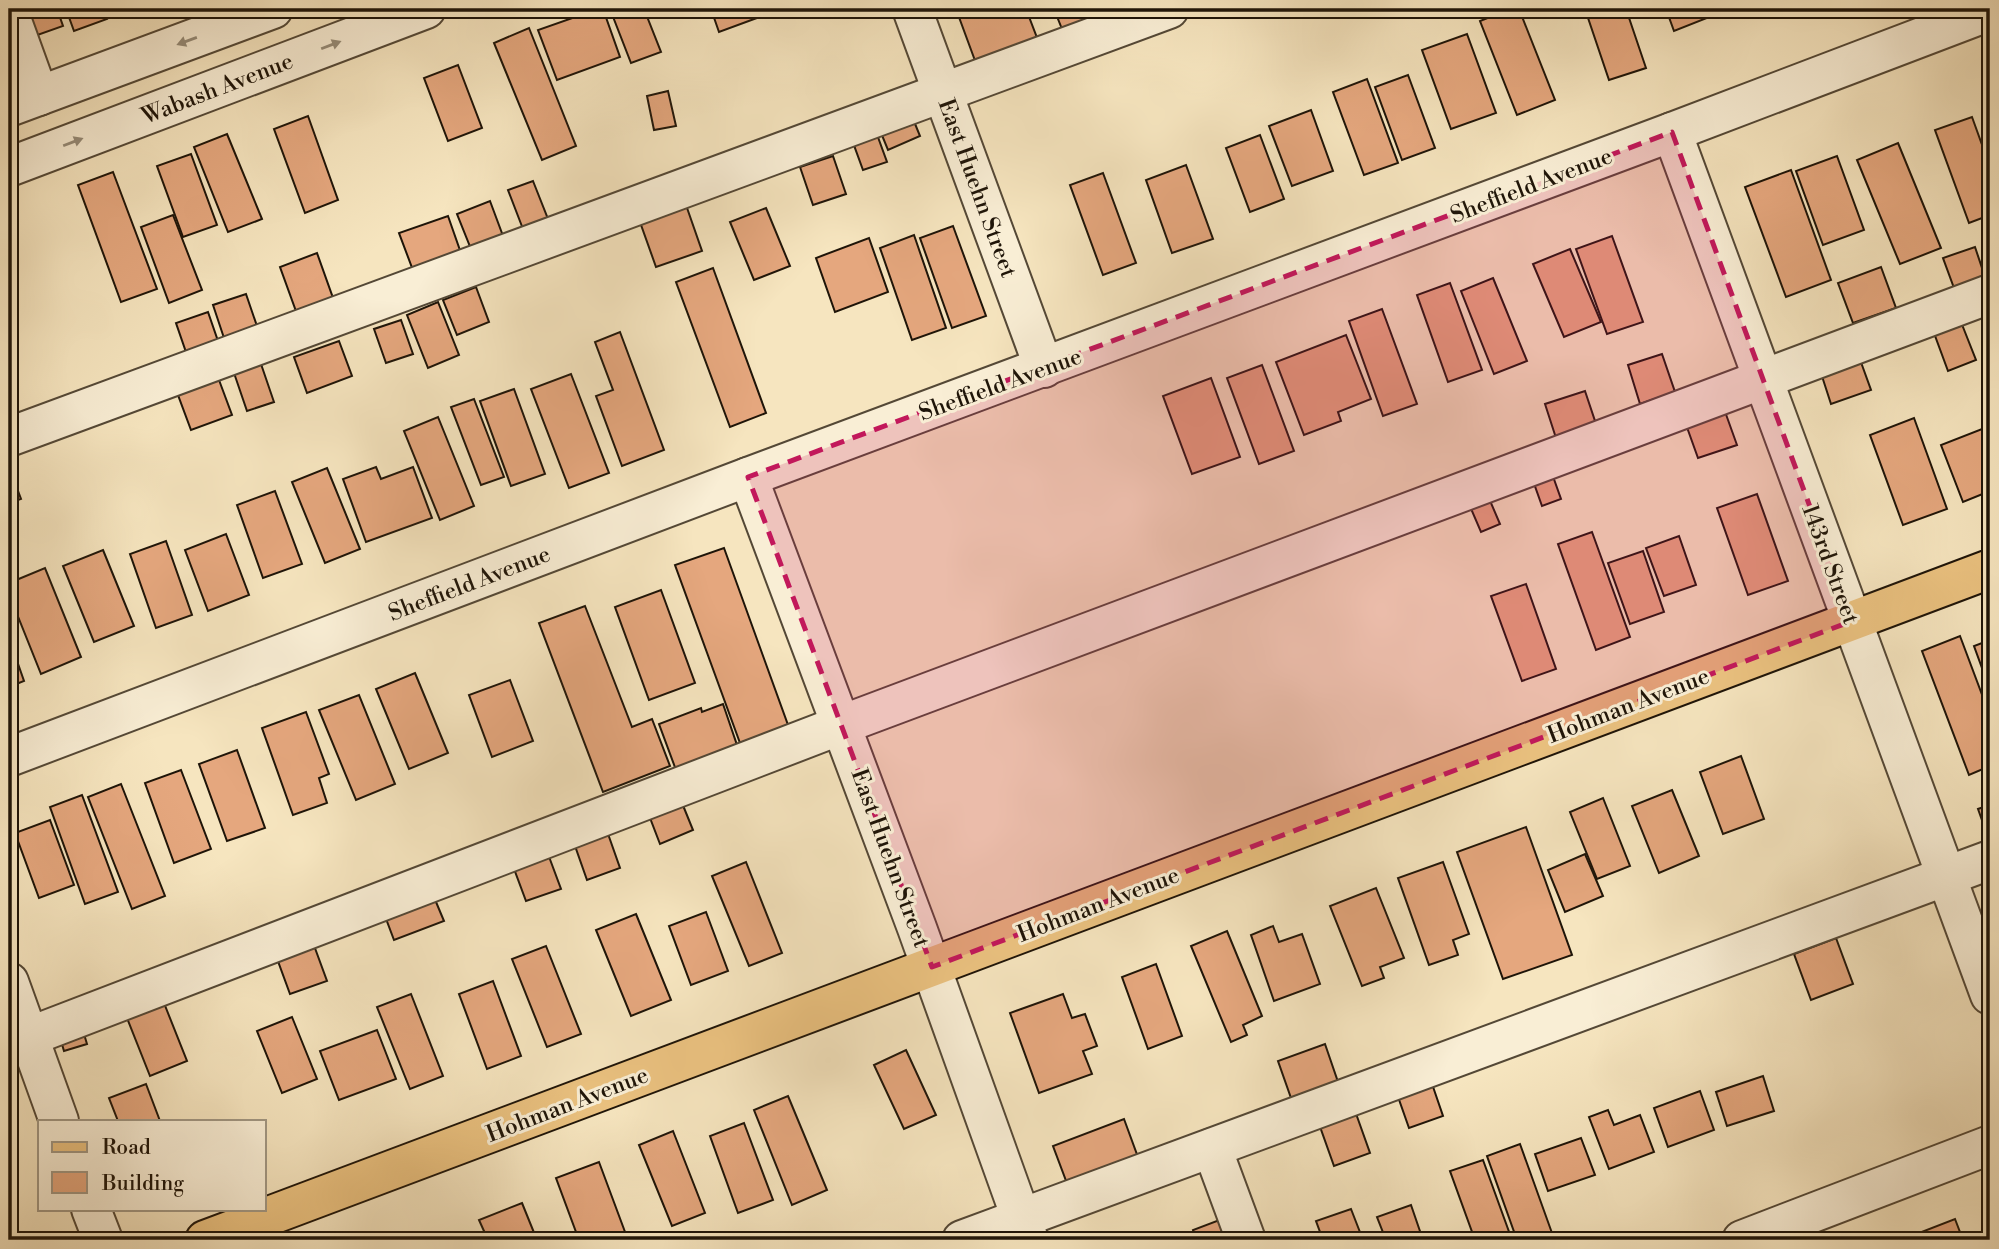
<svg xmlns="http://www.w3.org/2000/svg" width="1999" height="1249" viewBox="0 0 1999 1249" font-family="'Libre Bodoni',serif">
	<rect width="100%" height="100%" fill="#f6e5bf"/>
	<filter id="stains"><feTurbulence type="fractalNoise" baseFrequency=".00286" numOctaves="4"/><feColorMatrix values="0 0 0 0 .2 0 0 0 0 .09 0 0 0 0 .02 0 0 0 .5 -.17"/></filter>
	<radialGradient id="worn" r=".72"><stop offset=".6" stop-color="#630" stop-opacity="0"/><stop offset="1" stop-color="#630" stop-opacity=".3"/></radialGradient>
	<g fill="#e5a77e" stroke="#1e1408" stroke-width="2">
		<polygon points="18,9 57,9 63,26 29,38"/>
		<polygon points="66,9 103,9 107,19 74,31"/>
		<polygon points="598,9 603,9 620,57 557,80 538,30"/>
		<polygon points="610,9 644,9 661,52 631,63"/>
		<polygon points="711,9 763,9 765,15 719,32"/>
		<polygon points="956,9 1026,9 1039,43 977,66"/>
		<polygon points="1054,9 1094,9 1097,15 1062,29"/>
		<polygon points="1510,9 1519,9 1555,100 1517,115 1480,21"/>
		<polygon points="1585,9 1626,9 1646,68 1609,80"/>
		<polygon points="1666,9 1715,9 1717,14 1674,31"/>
		<polygon points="529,28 576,146 542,160 494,43"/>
		<polygon points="1467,34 1496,113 1451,129 1422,50"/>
		<polygon points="458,65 482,128 448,141 424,78"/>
		<polygon points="1408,75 1435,148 1402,160 1375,87"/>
		<polygon points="1367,79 1398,163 1364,175 1333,92"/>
		<polygon points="668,91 676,126 654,130 647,96"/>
		<polygon points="1311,110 1333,171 1292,186 1269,126"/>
		<polygon points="911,114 920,136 888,150 879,128"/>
		<polygon points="308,116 338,200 305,213 274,129"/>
		<polygon points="1972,117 1990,167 1990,215 1969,223 1935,130"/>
		<polygon points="875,129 887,162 863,170 851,137"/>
		<polygon points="227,134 262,219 228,232 194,147"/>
		<polygon points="1260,135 1284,199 1250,212 1226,148"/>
		<polygon points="1898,143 1941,248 1900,264 1857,160"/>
		<polygon points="191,154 217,225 183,237 157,166"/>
		<polygon points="833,156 846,194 813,205 800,167"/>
		<polygon points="1837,156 1864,230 1823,245 1796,171"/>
		<polygon points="1186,165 1213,239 1172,253 1146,180"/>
		<polygon points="1791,170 1831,280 1786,297 1745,187"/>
		<polygon points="113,172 157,289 121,302 78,185"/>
		<polygon points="1103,173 1136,263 1103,275 1070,185"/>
		<polygon points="533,181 548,219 523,229 508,190"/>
		<polygon points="490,201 503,236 471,249 457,214"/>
		<polygon points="686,205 702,251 656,267 640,222"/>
		<polygon points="766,208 790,266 754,280 730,222"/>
		<polygon points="173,215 202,290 169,303 141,227"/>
		<polygon points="448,216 462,256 414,273 399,233"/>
		<polygon points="953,226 986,316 952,328 920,238"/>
		<polygon points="914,235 946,328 912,340 880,248"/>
		<polygon points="1612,236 1643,322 1607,334 1576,249"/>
		<polygon points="869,238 888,292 835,312 816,258"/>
		<polygon points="1975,247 1985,277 1954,288 1943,258"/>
		<polygon points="1570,249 1601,322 1564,337 1533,264"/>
		<polygon points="317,253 338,312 301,325 280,267"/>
		<polygon points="1881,267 1896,308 1853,323 1838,283"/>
		<polygon points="713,268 766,413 730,427 676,282"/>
		<polygon points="1493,278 1527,361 1494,374 1461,291"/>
		<polygon points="1450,283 1482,370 1448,382 1417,295"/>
		<polygon points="476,287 489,322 457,335 443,300"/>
		<polygon points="246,294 259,332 226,344 213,305"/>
		<polygon points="438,302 459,355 428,368 407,315"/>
		<polygon points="1382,309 1417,404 1383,416 1349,321"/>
		<polygon points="208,312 219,344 187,355 176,323"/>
		<polygon points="401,320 413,354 386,363 374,329"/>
		<polygon points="1961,322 1976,360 1948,371 1934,333"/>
		<polygon points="620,332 664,450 622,466 596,396 613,390 595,342"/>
		<polygon points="1346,335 1371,399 1338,412 1341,421 1304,435 1276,362"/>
		<polygon points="339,341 352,376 307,393 294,357"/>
		<polygon points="1662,354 1675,392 1640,404 1628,365"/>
		<polygon points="1858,354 1871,390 1831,404 1819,367"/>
		<polygon points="261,364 274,402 247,411 234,373"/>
		<polygon points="1262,365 1294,451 1259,464 1227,378"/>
		<polygon points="571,374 609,473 569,488 531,389"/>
		<polygon points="1211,378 1240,457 1192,474 1163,396"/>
		<polygon points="219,380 232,415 191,430 178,395"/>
		<polygon points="514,389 545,474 511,486 480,401"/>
		<polygon points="1585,391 1596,424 1556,438 1545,404"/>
		<polygon points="474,399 504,477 481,485 451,407"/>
		<polygon points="1723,406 1737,445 1698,458 1684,419"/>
		<polygon points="438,417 474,506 440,520 404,431"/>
		<polygon points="1914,418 1947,509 1903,525 1870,435"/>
		<polygon points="1982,429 1990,448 1990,491 1963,502 1941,445"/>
		<polygon points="9,467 21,499 9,503"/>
		<polygon points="376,467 381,479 413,467 432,518 366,542 343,479"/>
		<polygon points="327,468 360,549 325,563 292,482"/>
		<polygon points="1550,468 1561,499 1542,506 1531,475"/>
		<polygon points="275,491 302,564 263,578 237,505"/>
		<polygon points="1757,494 1788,581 1748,595 1717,508"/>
		<polygon points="1488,496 1500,524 1481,532 1469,504"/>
		<polygon points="1592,532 1630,637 1596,650 1558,544"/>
		<polygon points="226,534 249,595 208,611 185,550"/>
		<polygon points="1679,536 1696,585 1664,596 1646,548"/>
		<polygon points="166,541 192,615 156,628 130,554"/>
		<polygon points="724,548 788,725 740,743 675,565"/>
		<polygon points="103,550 134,626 94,642 63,566"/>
		<polygon points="1643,551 1664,612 1630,624 1608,563"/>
		<polygon points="45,568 81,657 41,674 9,594 9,583"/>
		<polygon points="1526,584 1556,669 1522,681 1491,596"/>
		<polygon points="661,590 695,683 649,700 615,607"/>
		<polygon points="585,606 632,727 652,719 670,766 603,792 539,623"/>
		<polygon points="1960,636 1990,716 1990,766 1969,775 1922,651"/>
		<polygon points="9,638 24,681 9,687"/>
		<polygon points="1990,640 1990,690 1974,646"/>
		<polygon points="415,673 448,753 409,769 376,689"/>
		<polygon points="510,680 533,741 492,757 469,695"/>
		<polygon points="359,695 395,784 356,800 319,710"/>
		<polygon points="723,704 738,748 676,770 659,724 701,708 702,712"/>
		<polygon points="306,712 329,774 319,778 327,803 293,815 262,728"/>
		<polygon points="237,750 265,828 227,841 199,764"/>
		<polygon points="1741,756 1764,819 1723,834 1700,772"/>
		<polygon points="181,770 211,849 174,863 145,783"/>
		<polygon points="121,784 165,896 132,909 88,797"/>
		<polygon points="1672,790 1699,856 1659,873 1632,806"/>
		<polygon points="82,795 118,892 85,904 50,807"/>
		<polygon points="680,798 693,830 660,844 647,810"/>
		<polygon points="1603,798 1630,866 1597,879 1570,812"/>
		<polygon points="1990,805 1990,840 1989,840 1978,809"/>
		<polygon points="50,820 74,885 39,898 15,833"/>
		<polygon points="1526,827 1572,955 1503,979 1457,852"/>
		<polygon points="607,831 620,868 587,880 574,843"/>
		<polygon points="548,854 561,889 526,901 513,866"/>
		<polygon points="1585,854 1603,896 1565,912 1548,870"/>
		<polygon points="746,862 782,953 749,966 712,876"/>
		<polygon points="1443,862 1469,934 1453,940 1458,955 1429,965 1398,878"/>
		<polygon points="1376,888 1404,958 1380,967 1384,978 1362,986 1330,906"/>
		<polygon points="431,890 444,921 394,940 382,908"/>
		<polygon points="706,912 728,971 691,985 669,926"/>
		<polygon points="636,914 671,1000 631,1016 596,930"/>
		<polygon points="1273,926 1279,942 1302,934 1320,984 1274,1001 1251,935"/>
		<polygon points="1227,931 1262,1016 1243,1025 1247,1035 1231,1042 1191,946"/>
		<polygon points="1836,938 1853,984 1811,1000 1794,954"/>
		<polygon points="312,940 327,981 290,994 275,953"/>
		<polygon points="546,946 581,1034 547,1047 512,959"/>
		<polygon points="1156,964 1182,1036 1148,1049 1122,977"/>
		<polygon points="493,981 521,1056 487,1069 459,994"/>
		<polygon points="411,994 443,1076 410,1089 377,1007"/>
		<polygon points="1063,994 1072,1018 1085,1014 1097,1046 1083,1051 1092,1074 1039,1093 1010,1013"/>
		<polygon points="162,998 187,1061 150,1076 125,1013"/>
		<polygon points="292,1017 317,1079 282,1093 257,1031"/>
		<polygon points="81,1024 87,1044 64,1051 58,1031"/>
		<polygon points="377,1030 396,1079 339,1100 320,1051"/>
		<polygon points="1325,1044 1338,1082 1291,1098 1278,1061"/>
		<polygon points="906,1050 936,1115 904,1129 874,1065"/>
		<polygon points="1763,1076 1774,1111 1727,1126 1716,1092"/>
		<polygon points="1430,1078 1443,1116 1409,1128 1396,1091"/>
		<polygon points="146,1084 160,1121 118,1121 109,1098"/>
		<polygon points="1700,1091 1714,1130 1668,1147 1654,1108"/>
		<polygon points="788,1096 827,1190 792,1205 754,1110"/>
		<polygon points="1354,1108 1370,1153 1334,1166 1318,1121"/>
		<polygon points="1608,1110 1614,1125 1640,1115 1654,1152 1609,1169 1589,1117"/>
		<polygon points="1124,1119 1139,1160 1068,1186 1053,1146"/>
		<polygon points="744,1123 773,1200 738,1213 710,1136"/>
		<polygon points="673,1131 705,1213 672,1226 639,1145"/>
		<polygon points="1581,1138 1595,1175 1548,1191 1535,1154"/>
		<polygon points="1520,1144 1552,1233 1531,1240 1517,1240 1487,1156"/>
		<polygon points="1483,1160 1512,1240 1475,1240 1450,1171"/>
		<polygon points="599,1162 628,1240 579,1240 556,1178"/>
		<polygon points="522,1203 537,1240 488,1240 479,1220"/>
		<polygon points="1411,1205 1423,1240 1386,1240 1377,1217"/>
		<polygon points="1351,1209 1363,1240 1323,1240 1316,1221"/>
		<polygon points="1230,1216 1239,1240 1196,1240 1193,1230"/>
		<polygon points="1955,1219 1963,1240 1907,1240 1906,1238"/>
		<polygon points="456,1233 459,1240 437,1240"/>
	</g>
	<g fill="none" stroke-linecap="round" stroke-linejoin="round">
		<defs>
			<g id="minor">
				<polyline points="912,9 1044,368"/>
				<polyline points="9,13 39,96"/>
				<polyline points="9,107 273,9"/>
				<polyline points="1672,132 1990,995"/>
				<polyline points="9,167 426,9"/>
				<polyline points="9,437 1169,9"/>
				<polyline points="748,477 917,928 1029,1240"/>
				<polyline points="9,757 748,477 1672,132 1990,11"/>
				<polyline points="9,982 59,1121"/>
				<polyline points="28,1037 841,725 1990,294"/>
				<polyline points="1212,1148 1246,1240"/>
				<polyline points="91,1209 103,1240"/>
				<polyline points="962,1240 1990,860"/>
				<polyline points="1742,1240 1990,1145"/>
			</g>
			<polyline id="major" points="205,1240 1990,569"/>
		</defs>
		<use href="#minor" stroke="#544836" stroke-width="42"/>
		<use href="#major" stroke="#1e1408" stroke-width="42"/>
		<use href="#minor" stroke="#f9eed5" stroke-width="38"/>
		<use href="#major" stroke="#ebc280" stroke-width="38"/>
	</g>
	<defs><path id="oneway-solid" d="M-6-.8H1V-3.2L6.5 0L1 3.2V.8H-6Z" transform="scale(1.75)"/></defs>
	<g fill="#968c79">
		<use href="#oneway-solid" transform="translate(187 41) rotate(160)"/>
		<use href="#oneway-solid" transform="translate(331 45) rotate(-21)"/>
		<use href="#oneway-solid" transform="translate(73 142) rotate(-21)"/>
	</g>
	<path fill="#c2185b" fill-opacity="0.2" stroke="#c2185b" stroke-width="5" stroke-dasharray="14 9" stroke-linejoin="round" d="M1672,132l180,489 -920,346 -184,-490z"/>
	<g text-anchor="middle" stroke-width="6" stroke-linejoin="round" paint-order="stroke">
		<g font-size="23" fill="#1e1408" stroke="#f9eed5">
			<text transform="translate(217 88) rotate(-21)" y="8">Wabash Avenue</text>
			<text transform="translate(1531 185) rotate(-21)" y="8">Sheffield Avenue</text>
			<text transform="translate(978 188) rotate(70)" y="8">East Huehn Street</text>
			<text transform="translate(1000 384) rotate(-20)" y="8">Sheffield Avenue</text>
			<text transform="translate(1831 564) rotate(70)" y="8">143rd Street</text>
			<text transform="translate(469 583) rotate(-21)" y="8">Sheffield Avenue</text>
			<text transform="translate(1628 705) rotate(-21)" y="8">Hohman Avenue</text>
			<text transform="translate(891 858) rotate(70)" y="8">East Huehn Street</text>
			<text transform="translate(1098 904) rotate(-21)" y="8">Hohman Avenue</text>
			<text transform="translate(567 1104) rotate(-21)" y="8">Hohman Avenue</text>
		</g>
	</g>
	<rect width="1999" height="1249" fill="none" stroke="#f6e5bf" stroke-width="35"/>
	<rect x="10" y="10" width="1978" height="1228" fill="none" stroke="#1e1408" stroke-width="3.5"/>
	<rect x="18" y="18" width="1964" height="1214" fill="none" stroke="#1e1408" stroke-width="2"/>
	<rect x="38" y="1120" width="228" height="91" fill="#f9eed5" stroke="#a19783" stroke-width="2"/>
	<rect x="52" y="1142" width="35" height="10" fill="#ebc280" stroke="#a19783" stroke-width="2"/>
	<text x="102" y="1154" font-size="21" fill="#1e1408">Road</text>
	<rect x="52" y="1172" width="35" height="21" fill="#e5a77e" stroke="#a19783" stroke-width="2"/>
	<text x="102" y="1190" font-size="21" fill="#1e1408">Building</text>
	<rect width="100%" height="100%" filter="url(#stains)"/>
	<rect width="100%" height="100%" fill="url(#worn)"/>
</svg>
